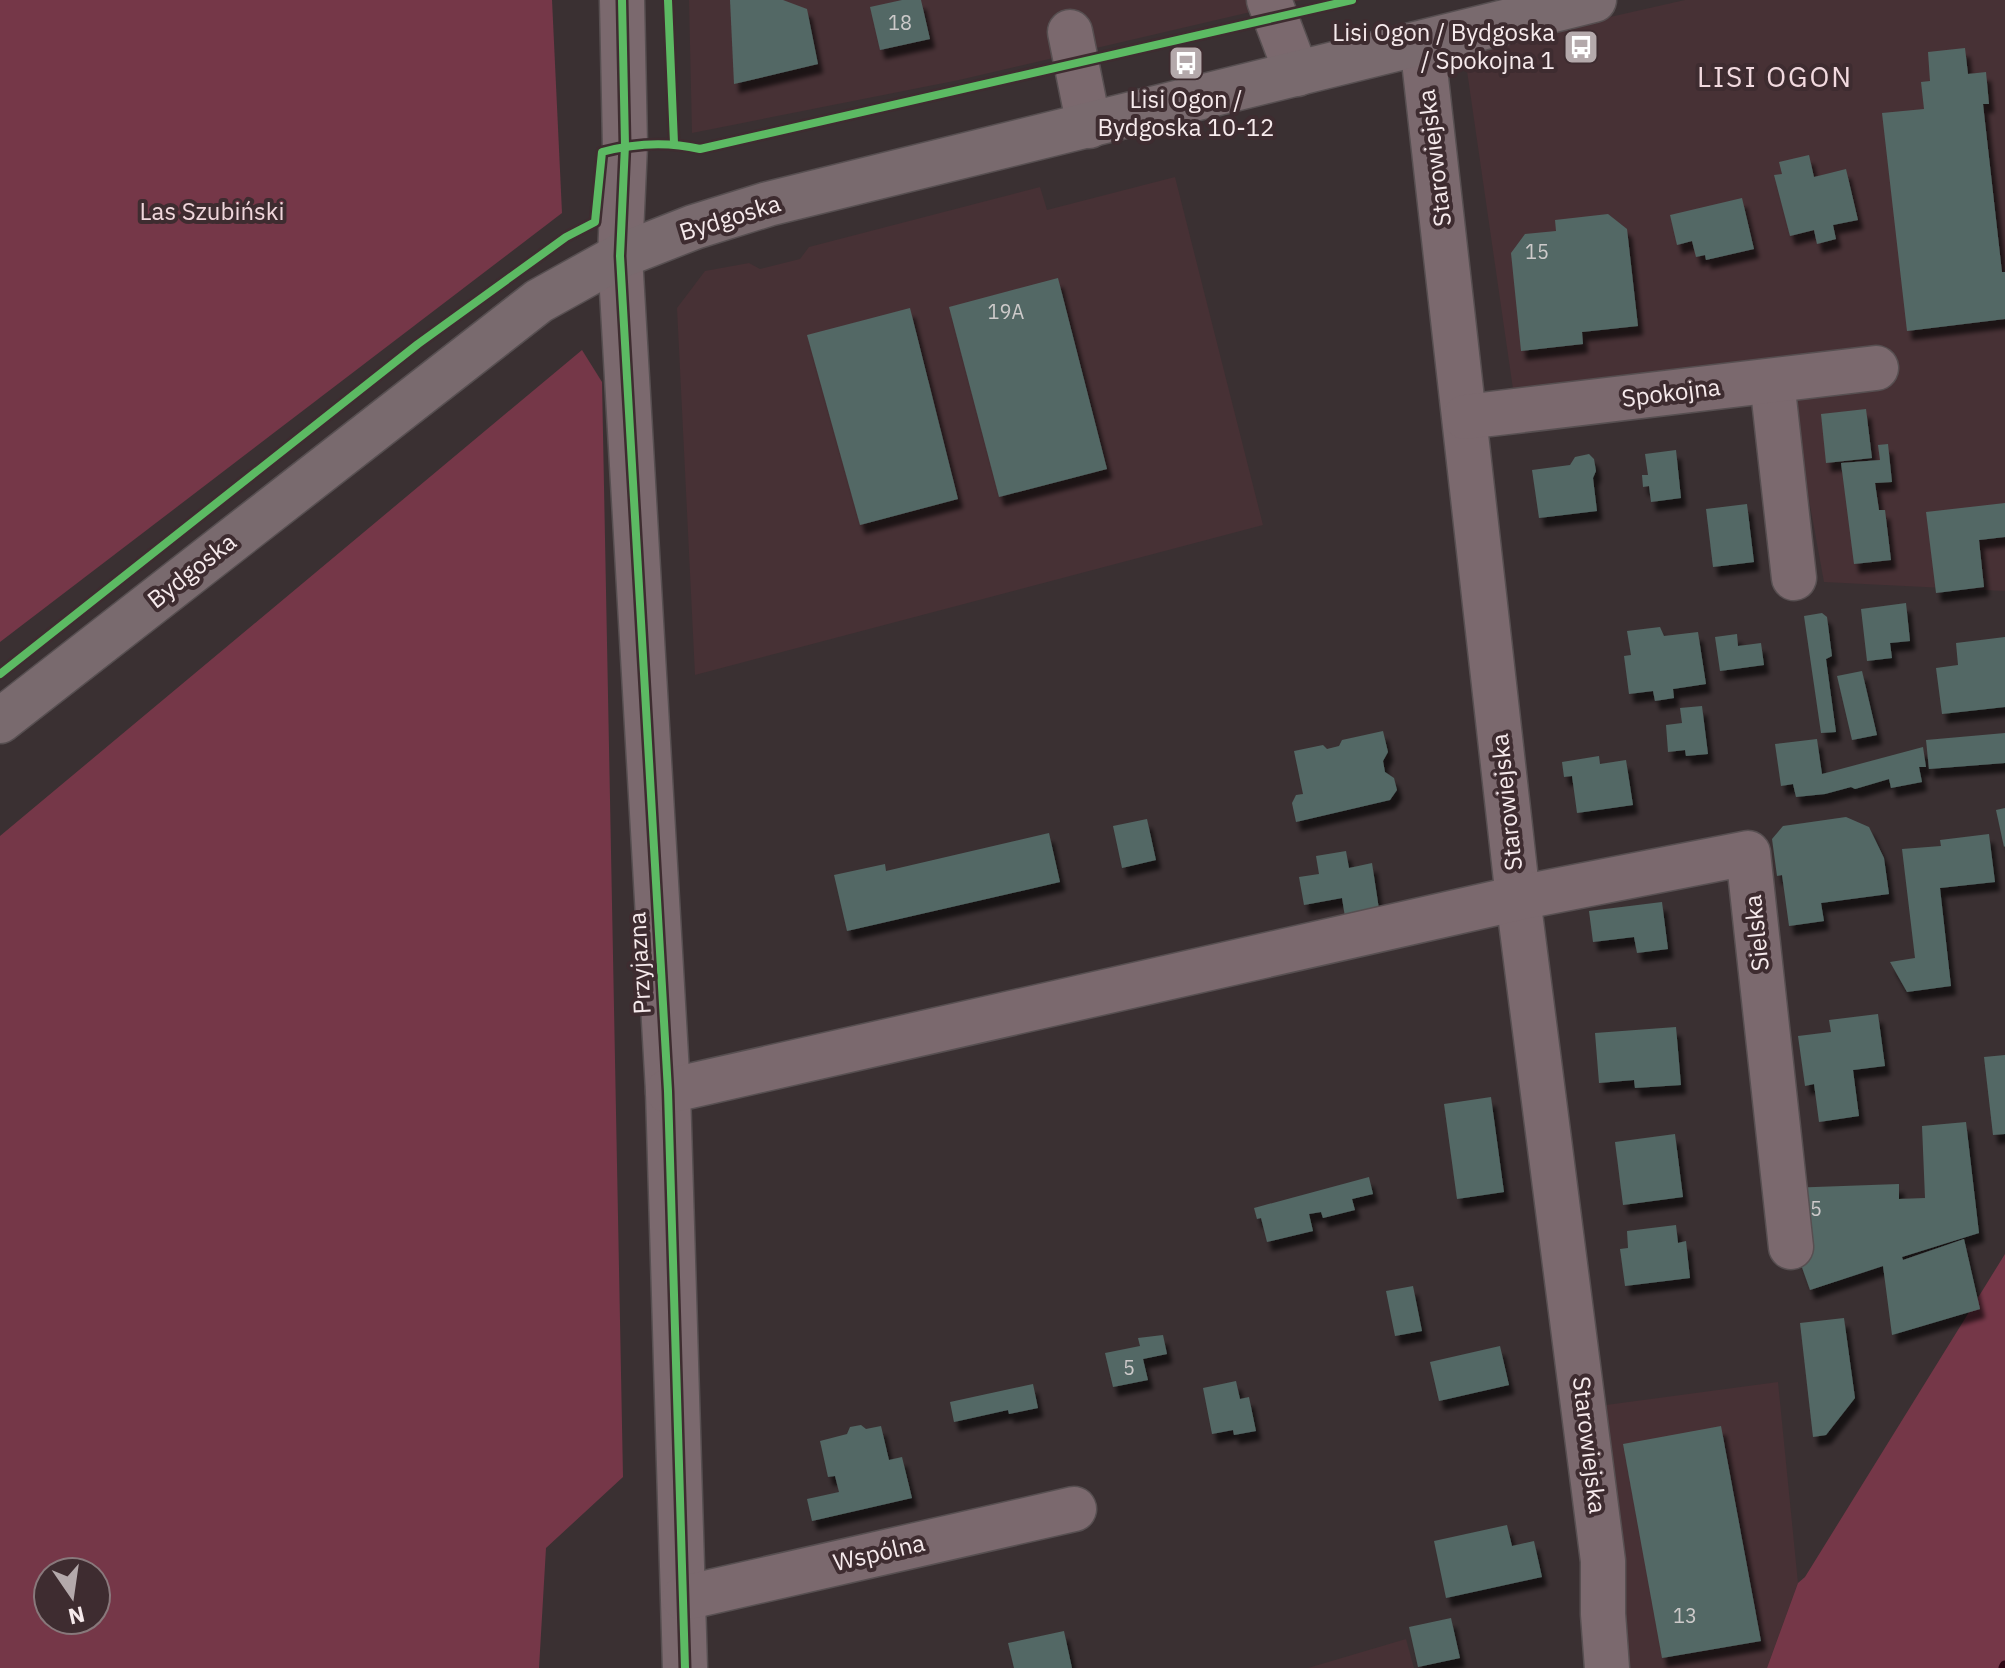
<svg xmlns="http://www.w3.org/2000/svg" width="2005" height="1668" viewBox="0 0 2005 1668" font-family="'IBM Plex Sans',sans-serif">
	<defs>
		<filter id="shadow"><feDropShadow dx="5" dy="9" stdDeviation="2" flood-color="#0009"/></filter>
	</defs>
	<rect width="100%" height="100%" fill="#3a3032"/>
	<g fill="#473135">
		<polygon points="689,0 1302,0 959,80 692,133"/>
		<polygon points="1685,0 2005,0 2005,591 1824,582 1790,396 1513,389 1464,50"/>
		<polygon points="1175,177 1263,525 695,675 677,308 705,271 749,263 760,269 800,259 809,247 1040,187 1047,210"/>
		<polygon points="1778,1382 1798,1583 1767,1668 1589,1668 1620,1554 1606,1405"/>
		<polygon points="1406,1639 1414,1668 1308,1668"/>
	</g>
	<g fill="#753748" fill-rule="evenodd">
		<polygon points="0,0 552,0 562,213 0,642"/>
		<path d="M582,350l20,32 21,1095 -77,71 -7,120h-539v-832zM48,1572h48v48h-48z"/>
		<polygon points="2005,1254 2005,1668 1767,1668 1798,1583 1805,1577"/>
	</g>
	<g fill="none" stroke-linecap="round" stroke-linejoin="round">
		<polyline stroke="#2e0715" stroke-width="11" points="2004,1668 2005,1666"/>
	</g>
	<g fill="#536865" filter="url(#shadow)">
		<polygon points="730,0 783,0 807,9 818,64 734,84"/>
		<polygon points="902,0 921,0 930,39 880,50 870,7"/>
		<polygon points="1965,48 1968,74 1986,72 1989,104 1983,104 2002,272 2005,272 2005,319 1907,331 1882,113 1924,109 1921,82 1930,81 1928,52"/>
		<polygon points="1809,155 1814,177 1846,169 1858,220 1833,225 1836,239 1817,244 1814,230 1790,236 1774,175 1782,174 1779,162"/>
		<polygon points="1742,198 1754,249 1706,260 1705,255 1696,257 1692,241 1677,245 1670,215"/>
		<polygon points="1608,214 1627,229 1638,326 1582,332 1583,344 1521,351 1511,253 1525,234 1556,231 1555,220"/>
		<polygon points="1058,278 1107,469 999,497 949,307"/>
		<polygon points="910,308 958,499 860,525 807,335"/>
		<polygon points="1866,409 1872,458 1826,463 1821,414"/>
		<polygon points="1888,444 1892,482 1875,483 1879,510 1885,510 1891,560 1854,564 1841,463 1880,460 1878,445"/>
		<polygon points="1676,450 1681,498 1651,502 1649,486 1643,487 1642,475 1648,475 1645,454"/>
		<polygon points="1589,454 1594,459 1596,471 1593,478 1597,511 1539,518 1532,470 1570,465 1575,457"/>
		<polygon points="2005,503 2005,537 1979,540 1984,587 1936,593 1926,512"/>
		<polygon points="1747,504 1754,562 1713,567 1706,509"/>
		<polygon points="1906,603 1910,641 1890,643 1892,658 1867,661 1861,609"/>
		<polygon points="1822,613 1827,617 1832,656 1826,659 1836,732 1821,733 1804,616"/>
		<polygon points="1660,627 1664,636 1698,632 1706,684 1673,689 1674,698 1655,701 1653,691 1629,694 1624,656 1631,655 1627,631"/>
		<polygon points="1737,634 1738,646 1761,643 1764,665 1720,671 1715,637"/>
		<polygon points="2005,637 2005,707 1942,714 1936,668 1958,665 1956,643"/>
		<polygon points="1862,671 1877,735 1852,740 1837,676"/>
		<polygon points="1702,706 1708,754 1686,756 1685,750 1668,752 1666,725 1682,723 1680,708"/>
		<polygon points="1383,731 1388,752 1383,761 1385,772 1394,778 1397,790 1390,800 1296,822 1292,803 1296,795 1303,794 1294,751 1323,745 1327,749 1339,746 1342,740"/>
		<polygon points="2005,733 2005,763 1929,769 1926,740"/>
		<polygon points="1817,739 1822,774 1923,747 1926,767 1919,767 1922,782 1891,788 1889,779 1855,789 1851,787 1825,794 1796,797 1793,784 1781,786 1775,744"/>
		<polygon points="1599,756 1600,764 1626,760 1633,805 1577,813 1572,776 1564,777 1562,762"/>
		<polygon points="2005,808 2005,846 2004,847 1996,810"/>
		<polygon points="1846,817 1869,827 1884,858 1889,894 1821,903 1824,921 1789,926 1782,875 1777,876 1772,839 1783,826"/>
		<polygon points="1147,819 1156,860 1122,868 1113,826"/>
		<polygon points="1049,833 1060,882 847,931 834,875 885,864 886,871"/>
		<polygon points="1989,834 1995,882 1940,888 1951,986 1907,992 1890,962 1915,958 1902,849 1941,846 1940,840"/>
		<polygon points="1346,851 1349,868 1372,863 1379,909 1345,917 1342,898 1304,905 1299,877 1319,874 1316,856"/>
		<polygon points="1662,902 1668,949 1637,953 1634,937 1593,942 1589,911"/>
		<polygon points="1878,1014 1885,1066 1853,1070 1859,1116 1819,1122 1814,1084 1805,1086 1798,1036 1831,1032 1829,1020"/>
		<polygon points="1676,1027 1681,1085 1635,1088 1634,1080 1599,1083 1595,1033"/>
		<polygon points="2005,1055 2005,1134 1993,1135 1984,1057"/>
		<polygon points="1491,1097 1504,1192 1457,1199 1444,1104"/>
		<polygon points="1966,1122 1979,1233 1902,1257 1903,1260 1964,1239 1980,1309 1892,1335 1883,1266 1810,1290 1794,1245 1787,1188 1899,1184 1899,1199 1925,1198 1922,1126"/>
		<polygon points="1675,1134 1683,1197 1623,1205 1615,1142"/>
		<polygon points="1369,1177 1373,1194 1352,1199 1355,1210 1323,1218 1321,1212 1309,1214 1313,1231 1267,1242 1261,1218 1257,1219 1254,1208"/>
		<polygon points="1676,1225 1678,1243 1686,1241 1690,1278 1625,1286 1620,1249 1628,1248 1627,1231"/>
		<polygon points="1413,1286 1422,1331 1395,1336 1386,1291"/>
		<polygon points="1844,1318 1855,1398 1826,1435 1813,1437 1800,1323"/>
		<polygon points="1163,1335 1167,1354 1143,1359 1148,1380 1113,1387 1105,1353 1140,1346 1138,1338"/>
		<polygon points="1500,1346 1509,1385 1439,1401 1430,1362"/>
		<polygon points="1236,1381 1240,1399 1249,1397 1256,1431 1234,1435 1233,1430 1212,1434 1203,1388"/>
		<polygon points="1033,1384 1038,1408 1009,1414 1008,1410 954,1422 950,1402"/>
		<polygon points="861,1425 866,1429 881,1426 889,1460 902,1457 912,1498 812,1521 807,1499 839,1492 835,1476 828,1477 820,1441 847,1434 850,1427"/>
		<polygon points="1721,1426 1761,1641 1662,1658 1623,1444"/>
		<polygon points="1507,1525 1512,1546 1534,1541 1542,1577 1446,1598 1434,1541"/>
		<polygon points="1451,1618 1460,1658 1418,1667 1409,1627"/>
		<polygon points="1064,1631 1072,1668 1014,1668 1008,1643"/>
	</g>
	<g fill="none" stroke-linecap="round" stroke-linejoin="round">
		<defs>
			<g id="minor">
				<polyline points="622,0 625,145 620,256 668,1091 685,1668"/>
				<polyline points="1269,0 1297,74"/>
				<polyline points="1070,32 1089,126"/>
				<polyline points="1422,43 1518,898 1603,1561 1603,1614 1607,1668"/>
				<polyline points="1772,381 1794,578"/>
				<polyline points="1465,417 1876,368"/>
				<polyline points="668,1091 1518,898 1748,853 1791,1247"/>
				<polyline points="684,1598 1074,1509"/>
			</g>
			<polyline id="major" points="0,721 539,301 620,256 694,227 768,204 1594,0"/>
		</defs>
		<use href="#minor" stroke="#574f51" stroke-width="47"/>
		<use href="#major" stroke="#574f51" stroke-width="47"/>
		<use href="#minor" stroke="#7b696e" stroke-width="44"/>
		<use href="#major" stroke="#796a6e" stroke-width="44"/>
		<defs>
			<g id="cycleway">
				<polyline points="622,0 625,145 620,256 668,1091 685,1668"/>
				<polyline points="668,0 674,143"/>
				<path d="M0,674l418,-330 148,-107 29,-15 7,-70c33,-9 64,-11 98,-3l652,-149"/>
			</g>
		</defs>
		<use href="#cycleway" stroke="#3e2c30" stroke-width="13"/>
		<use href="#cycleway" stroke="#5cba63" stroke-width="8"/>
	</g>
	<defs>
		<symbol id="bus-square" viewBox="-11 -11 22 22"><rect x="-9" y="-9" width="18" height="18" rx="4" fill="#b4a9ab" stroke="#3e2c30"/><path d="M-5-6H5V4H4V6H2V4H-2V6H-4V4H-5ZM-3.5-4V0h7V-4ZM-3.5 1.2v1.5H-2V1.2ZM2 1.2v1.5H3.5V1.2Z" fill="#fff"/></symbol>
	</defs>
	<g fill-rule="evenodd">
		<use href="#bus-square" x="1561" y="27" width="40" height="40"/>
		<use href="#bus-square" x="1166" y="43" width="40" height="40"/>
	</g>
	<g text-anchor="middle" stroke-width="8" stroke-linejoin="round" paint-order="stroke">
		<g font-size="20" fill="#cdcaca">
			<text x="900" y="30">18</text>
			<text x="1537" y="259">15</text>
			<text x="1006" y="319">19A</text>
			<text x="1816" y="1216">5</text>
			<text x="1129" y="1375">5</text>
			<text x="1685" y="1623">13</text>
		</g>
		<g font-size="24" fill="#f6eaec" stroke="#3e2c30" text-anchor="end">
			<text x="1555" y="41">Lisi Ogon / Bydgoska<tspan x="1555" dy="28">/ Spokojna 1</tspan></text>
			<text x="1186" y="108" text-anchor="middle">Lisi Ogon /<tspan x="1186" dy="28">Bydgoska 10-12</tspan></text>
		</g>
		<g font-size="24" fill="#f6eaec" stroke="#3e2c30">
			<text transform="translate(1435 158) rotate(-97)" y="8">Starowiejska</text>
			<text transform="translate(730 218) rotate(-17)" y="8">Bydgoska</text>
			<text transform="translate(1671 393) rotate(-7)" y="8">Spokojna</text>
			<text transform="translate(192 571) rotate(-38)" y="8">Bydgoska</text>
			<text transform="translate(1507 802) rotate(-96)" y="8">Starowiejska</text>
			<text transform="translate(1757 933) rotate(-96)" y="8">Sielska</text>
			<text transform="translate(640 963) rotate(-93)" y="8">Przyjazna</text>
			<text transform="translate(1589 1445) rotate(83)" y="8">Starowiejska</text>
			<text transform="translate(879 1553) rotate(-13)" y="8">Wspólna</text>
		</g>
		<g font-size="24" fill="#f0d7dc" stroke="#3e2c30">
			<text x="212" y="220">Las Szubiński</text>
		</g>
		<g font-size="28" letter-spacing="2" fill="#f2dadf" stroke="#3e2c30">
			<text x="1775" y="87">LISI OGON</text>
		</g>
	</g>
	<g transform="translate(72 1596) rotate(167)"><circle r="38" fill="#3e2c30" stroke="#88787b" stroke-width="2"/>
	<path d="M0-6L14 30L0 20L-14 30Z" fill="#b4a9ab"/>
	<text y="-12" font-size="22" font-weight="bold" text-anchor="middle" fill="#f6eaec">N</text>
	</g>
</svg>
